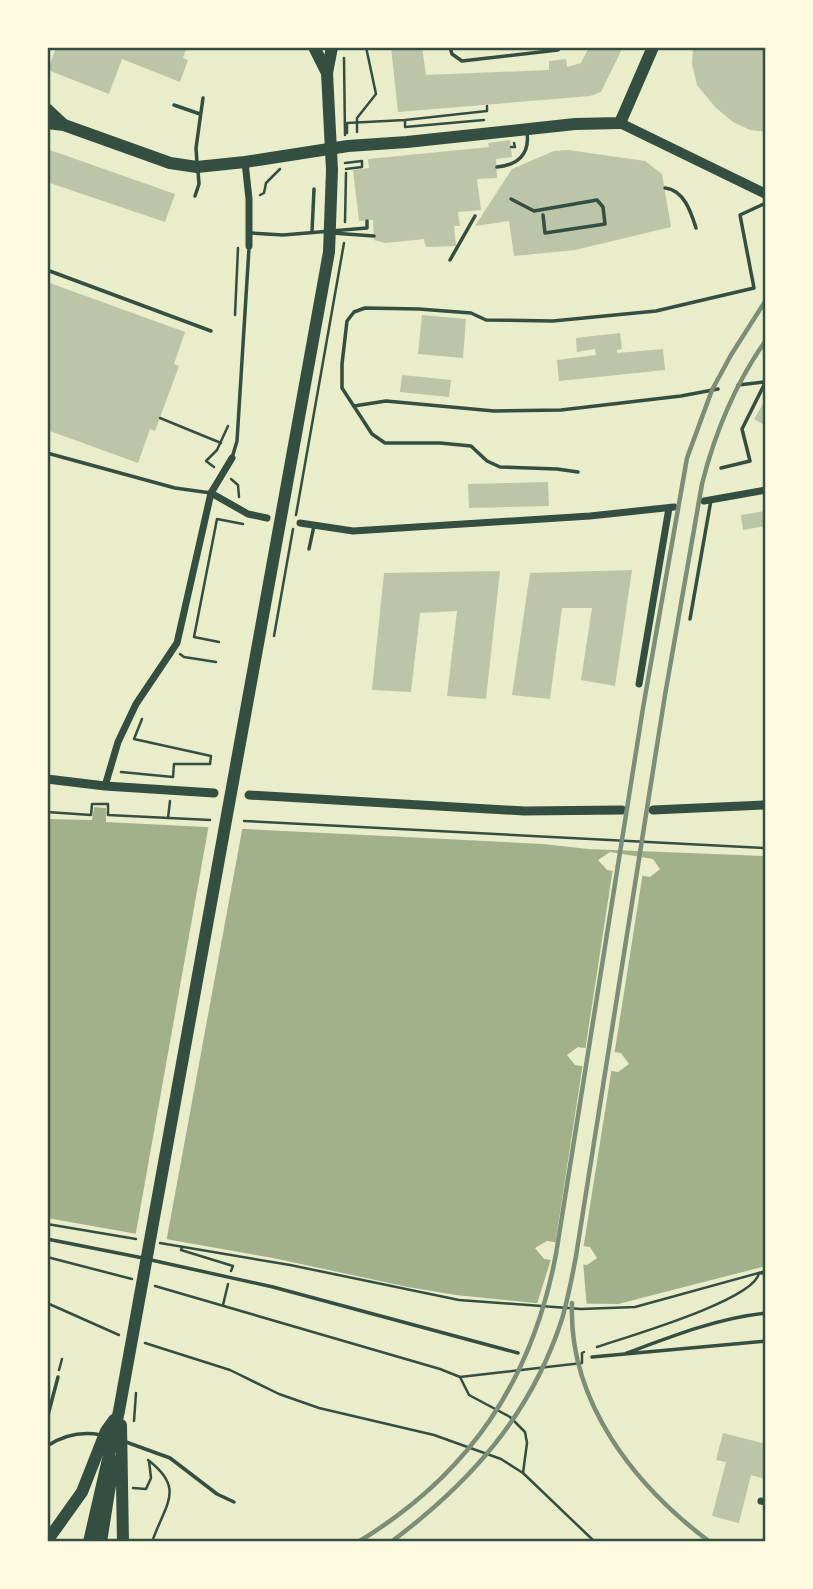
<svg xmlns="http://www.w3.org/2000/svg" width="813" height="1589" viewBox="0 0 813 1589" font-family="'DM Sans',sans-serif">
	<rect width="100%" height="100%" fill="#e9edc9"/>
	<path fill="#a3b18a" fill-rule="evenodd" d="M94,807l12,1v14l437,22 45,5 178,7v410l-148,38 -84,-1 -78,-8 -48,-8 -135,-29 -226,-40v-399l45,1zM610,852l43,7 7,10 -10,8 -43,-7 -9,-10zM578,1047l43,6 8,11 -11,8 -43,-7 -8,-10zM547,1241l43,6 7,11 -10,7 -43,-6 -9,-11z"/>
	<g fill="#e9edc9">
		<polygon points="209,824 243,825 166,1243 135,1238"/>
		<polygon points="613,868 643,872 614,1056 585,1051"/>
		<polygon points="583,1063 612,1067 583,1250 555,1245"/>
		<polygon points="552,1256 583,1261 587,1309 536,1307"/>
	</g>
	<g fill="#bcc5a7">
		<polygon points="56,47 187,47 183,58 188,60 180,82 122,59 109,94 48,70"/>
		<polygon points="391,47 422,47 426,75 549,70 549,61 566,59 567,67 581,63 589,47 623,47 601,92 590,96 398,112"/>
		<polygon points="693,47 766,47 766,132 750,130 733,122 715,107 697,85 692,64"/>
		<polygon points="510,140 512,157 496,159 497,178 477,179 481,210 458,212 460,226 454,226 456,246 426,247 424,239 385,243 374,240 373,220 359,221 353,170 369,168 368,159 489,147 488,143"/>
		<polygon points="47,149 175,194 165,222 47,182"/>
		<polygon points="568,150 645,161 662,174 671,227 575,250 514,256 509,221 475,226 512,169 554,151"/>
		<polygon points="47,282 185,332 174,364 179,366 155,431 150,429 138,463 47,430"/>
		<polygon points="422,315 466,319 463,358 418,354"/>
		<polygon points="620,333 622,349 617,350 617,353 663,349 665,370 559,381 557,360 596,355 595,349 577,352 576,338"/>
		<polygon points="402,375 451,380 449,397 400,392"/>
		<polygon points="766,399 766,426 754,419"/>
		<polygon points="548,482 549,506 469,508 468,484"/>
		<polygon points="766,511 766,526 743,530 741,515"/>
		<polygon points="632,570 615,686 581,680 592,608 562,608 550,699 512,695 530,573"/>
		<polygon points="500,571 486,699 447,696 457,611 420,613 411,692 372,690 384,573"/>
		<polygon points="723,1433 766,1444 766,1479 751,1475 739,1523 712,1516 726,1462 716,1460"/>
	</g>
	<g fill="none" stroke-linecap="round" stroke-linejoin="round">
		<g stroke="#344e41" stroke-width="2.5">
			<polyline points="344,58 345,135"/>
			<polyline points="405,120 405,127 484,120"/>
			<polyline points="357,132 357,118 376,94 366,47"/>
			<polyline points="347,133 347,123 405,120 487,111 487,106"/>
			<polyline points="511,147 515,147 514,143"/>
			<polyline points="345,163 362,161 362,167 346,169"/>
			<polyline points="260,195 264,193 266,183 280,169"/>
			<polyline points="345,222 346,173"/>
			<polyline points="235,315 238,248"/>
			<polyline points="160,418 221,443"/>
			<polyline points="214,467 206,461 217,450 228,426"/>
			<polyline points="231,479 238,485 239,497"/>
			<polyline points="296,515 344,243"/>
			<polyline points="274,636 293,529"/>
			<polyline points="219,642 194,637 217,519 243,524"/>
			<polyline points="180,654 184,657 216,662"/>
			<polyline points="142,719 134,739 211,756 210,764 174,764 173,777"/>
			<polyline points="121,772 173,777"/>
			<polyline points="47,812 91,815 92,804 108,804 108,815 210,820"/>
			<polyline points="168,818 170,801"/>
			<polyline points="244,821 766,848"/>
			<polyline points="47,1224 136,1239"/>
			<polyline points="160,1243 290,1265 459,1300 581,1309 635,1307 766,1271"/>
			<polyline points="182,1247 181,1250 233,1266 231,1271"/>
			<polyline points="47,1257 132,1279"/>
			<polyline points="155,1286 440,1369 460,1377 469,1395 510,1417 525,1432 527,1443 523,1473"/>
			<polyline points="47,1303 119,1335"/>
			<polyline points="223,1305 228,1284"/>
			<polyline points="145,1343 230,1370 279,1394 319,1408 434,1435 501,1459 523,1473 595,1542"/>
			<path d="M597,1347c29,-10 158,-47 162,-74l7,1"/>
			<polyline points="59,1370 62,1359"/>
			<polyline points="460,1377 582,1363 582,1353 584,1352"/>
			<polyline points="134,1421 136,1393"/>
			<path d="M148,1460c38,29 17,44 4,82"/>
			<polyline points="133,1488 146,1489 151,1478 149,1461"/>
		</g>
		<g stroke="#344e41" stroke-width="3.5">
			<polyline points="450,47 452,54 462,61 558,50 561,47"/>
			<polyline points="174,105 200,114"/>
			<polyline points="197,163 196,148 203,98"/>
			<path d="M497,167c20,-2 33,-12 30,-34"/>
			<path d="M665,188c19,2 26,24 31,40"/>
			<polyline points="195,196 199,184 198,171"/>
			<polyline points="511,199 534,211 597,200 603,207 605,224 545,233 543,215"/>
			<polyline points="312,232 314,189"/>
			<polyline points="250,233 283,235 367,228 367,221"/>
			<polyline points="332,233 374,236"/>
			<polyline points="450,260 475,216"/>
			<polyline points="47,270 211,331"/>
			<polyline points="738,385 765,382"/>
			<polyline points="354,406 386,401 494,411 561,410 681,396 718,389"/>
			<polyline points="47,453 175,488 211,493"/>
			<polyline points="232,458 237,441 249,248"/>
			<polyline points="721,468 750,461 742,429 766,381"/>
			<polyline points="578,472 557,469 500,467 487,461 471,446 440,443 385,443 372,434 342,388 342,364 347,321 354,312 365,308 419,309 471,313 486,320 553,321 656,311 754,288 740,215 766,203"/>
			<polyline points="309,549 314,526"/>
			<polyline points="690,619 711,500"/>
			<polyline points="47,1239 143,1258"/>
			<polyline points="151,1260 273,1287 518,1353"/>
			<path d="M627,1353c45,-17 91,-35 139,-40"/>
			<polyline points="592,1357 766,1341"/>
			<polyline points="47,1419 58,1377"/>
			<polyline points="126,1442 170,1458 217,1494 234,1502"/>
			<path d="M47,1446c17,-11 34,-15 54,-11"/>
		</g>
		<g stroke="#344e41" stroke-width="7">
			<polyline points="245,162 249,199 249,246"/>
			<polyline points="211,493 248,514 267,518"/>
			<polyline points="704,501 766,490"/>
			<polyline points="300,523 353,531 590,516 674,507"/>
			<polyline points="639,684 669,508"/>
			<polyline points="105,786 118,742 136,704 177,643 211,493 232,458"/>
			<polyline points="761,1501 766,1502"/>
		</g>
		<g stroke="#344e41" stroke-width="9">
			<polyline points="47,779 105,786 214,793"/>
			<polyline points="249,795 524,811 622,810"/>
			<polyline points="653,810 766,805"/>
		</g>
		<polyline stroke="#344e41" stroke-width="10" points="620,123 766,194"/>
		<g stroke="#344e41" stroke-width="12">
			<polyline points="314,47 327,73"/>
			<polyline points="47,109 64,125"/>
			<polyline points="47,123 64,125 170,163 197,167 245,162 348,146 407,142 575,124 620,123 653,47"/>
			<polyline points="121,1425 123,1542"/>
			<polyline points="47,1541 82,1492 106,1431 114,1420"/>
			<polyline points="89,1542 119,1411 329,252 332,170 327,73 332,47"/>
			<polyline points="101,1542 111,1479 112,1460"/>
		</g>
		<g stroke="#7c8e77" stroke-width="4.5">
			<path d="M572,1303c-4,99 63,183 138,239"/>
			<path d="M358,1542c111,-67 174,-161 198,-288l87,-546 44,-250 25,-68 19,-35 35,-55"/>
			<path d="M391,1542c79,-59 140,-127 171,-223 6,-20 10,-42 14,-63l89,-561 37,-211c13,-52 33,-100 64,-144"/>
		</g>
	</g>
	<rect width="813" height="1589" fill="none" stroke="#fefae0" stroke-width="98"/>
	<rect x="49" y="49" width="715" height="1491" fill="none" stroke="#344e41" stroke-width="2.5"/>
</svg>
